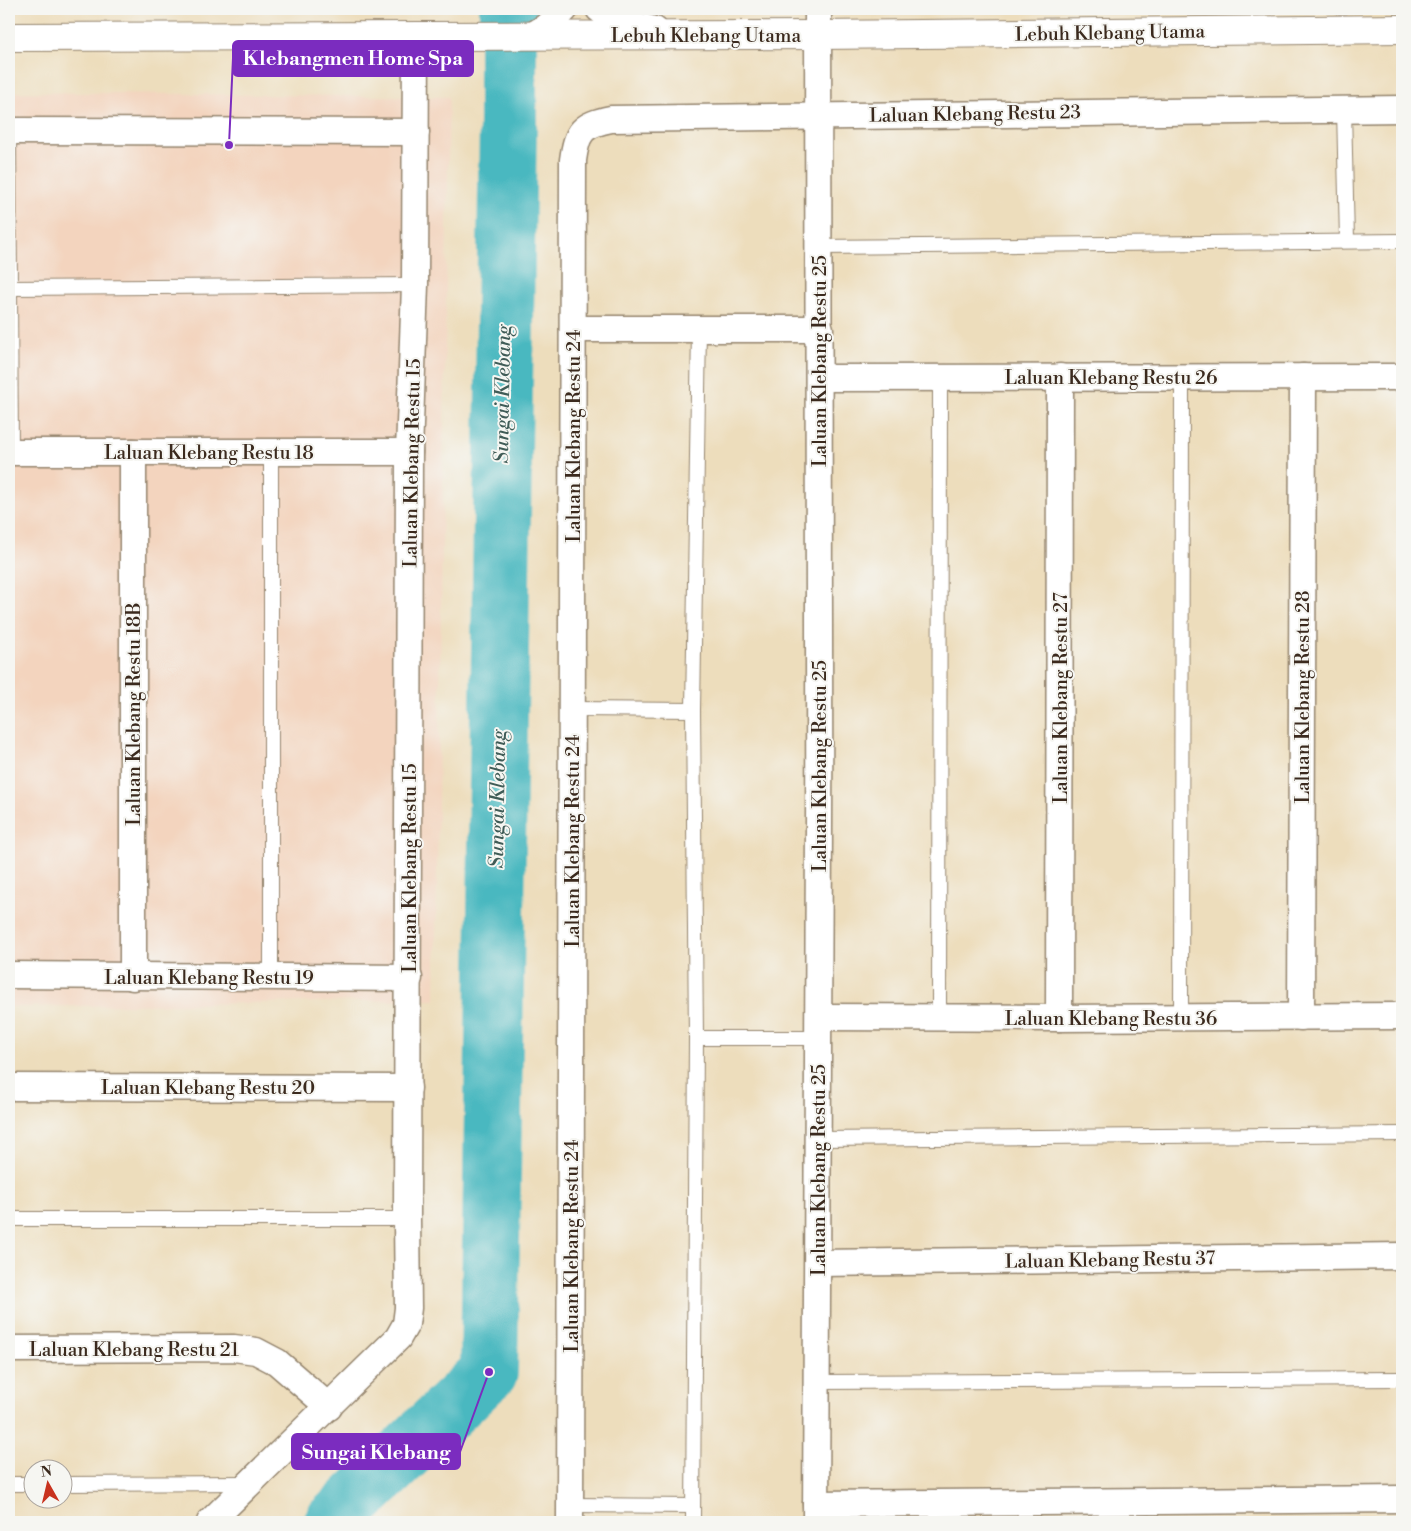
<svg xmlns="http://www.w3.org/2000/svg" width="1411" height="1531" viewBox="0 0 1411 1531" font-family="'Libre Bodoni',serif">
	<rect width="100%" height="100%" fill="#f6f6f2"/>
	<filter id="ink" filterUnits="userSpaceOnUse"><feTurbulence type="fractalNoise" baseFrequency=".02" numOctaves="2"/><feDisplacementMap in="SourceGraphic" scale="10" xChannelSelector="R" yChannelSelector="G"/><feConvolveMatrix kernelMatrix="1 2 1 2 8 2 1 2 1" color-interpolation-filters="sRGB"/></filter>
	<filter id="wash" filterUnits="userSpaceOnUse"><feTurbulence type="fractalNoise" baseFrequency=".0096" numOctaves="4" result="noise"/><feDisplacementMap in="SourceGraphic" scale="20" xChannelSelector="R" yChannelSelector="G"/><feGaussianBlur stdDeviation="1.12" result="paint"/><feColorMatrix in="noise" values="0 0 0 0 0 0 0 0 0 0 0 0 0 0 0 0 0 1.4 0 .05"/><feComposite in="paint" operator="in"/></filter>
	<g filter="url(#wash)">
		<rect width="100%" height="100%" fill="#edddbc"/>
		<polygon fill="#f3d4be" points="9,92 449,97 435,1000 9,1007"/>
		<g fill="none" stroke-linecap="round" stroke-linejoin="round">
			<polyline stroke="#49b8c0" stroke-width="58" points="333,1522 489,1372 508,123 508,9"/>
		</g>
	</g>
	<g filter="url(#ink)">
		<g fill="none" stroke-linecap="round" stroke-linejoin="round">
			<defs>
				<g id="lane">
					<polyline points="1344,109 1347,241"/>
					<polyline points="9,131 11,452"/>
					<polyline points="819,247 1402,241"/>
					<polyline points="9,288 415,285"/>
					<polyline points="271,452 271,977"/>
					<polyline points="573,709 693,710"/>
					<polyline points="939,1018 940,378"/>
					<polyline points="1181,1018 1182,377"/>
					<polyline points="696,1038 819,1038"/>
					<polyline points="819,1139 1402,1134"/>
					<polyline points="9,1219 407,1219"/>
					<polyline points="817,1382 1402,1379"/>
					<polyline points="9,1484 32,1484"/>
					<polyline points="62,1484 249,1483"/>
					<polyline points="570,1505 693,1506"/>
					<polyline points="693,1522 696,1038 693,710 699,329"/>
				</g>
				<g id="street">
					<path d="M599,9c16,14 36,16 56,21"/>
					<polyline points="533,35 549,25 565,9"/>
					<polyline points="9,131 416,132"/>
					<polyline points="573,329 820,329"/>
					<polyline points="820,378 1402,377"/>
					<polyline points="9,452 409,452"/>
					<polyline points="133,452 133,977"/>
					<polyline points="9,975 409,978"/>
					<polyline points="819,1017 1059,1018 1402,1016"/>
					<polyline points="1301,1017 1303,377"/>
					<polyline points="1059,1018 1060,377"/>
					<polyline points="9,1087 408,1088"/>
					<polyline points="818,1263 1402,1256"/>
					<polyline points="9,1349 234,1348 256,1351 277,1362 329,1407"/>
					<polyline points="816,1504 1402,1499"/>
					<polyline points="210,1522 398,1338 406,1324 408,1308 407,1219 409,452 415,285 416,36"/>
					<path d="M570,1522l3,-1362c4,-29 9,-35 38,-41l791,-10"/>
					<path d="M816,1522c3,-504 5,-1009 2,-1513"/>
				</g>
				<polyline id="secondary" points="9,37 818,35 1402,29"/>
			</defs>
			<use href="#lane" stroke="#94846d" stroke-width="16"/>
			<use href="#street" stroke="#94846d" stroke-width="29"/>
			<use href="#secondary" stroke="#94846d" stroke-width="30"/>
			<use href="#lane" stroke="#fff" stroke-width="14"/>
			<use href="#street" stroke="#fff" stroke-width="26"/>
			<use href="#secondary" stroke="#fff" stroke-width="28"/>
		</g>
	</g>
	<g text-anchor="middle" stroke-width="4" stroke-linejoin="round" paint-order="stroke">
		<g font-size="19" fill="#3b2a1e" stroke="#f6f6f2">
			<text transform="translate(1110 32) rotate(-1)" y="7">Lebuh Klebang Utama</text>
			<text x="706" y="42">Lebuh Klebang Utama</text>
			<text transform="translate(975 113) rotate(-1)" y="7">Laluan Klebang Restu 23</text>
			<text transform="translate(819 361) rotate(-90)" y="7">Laluan Klebang Restu 25</text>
			<text x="1111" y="384">Laluan Klebang Restu 26</text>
			<text transform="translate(573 436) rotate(-90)" y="7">Laluan Klebang Restu 24</text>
			<text x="209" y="459">Laluan Klebang Restu 18</text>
			<text transform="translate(411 463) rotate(-89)" y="7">Laluan Klebang Restu 15</text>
			<text transform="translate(1302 697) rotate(-90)" y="7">Laluan Klebang Restu 28</text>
			<text transform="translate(1060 698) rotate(-90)" y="7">Laluan Klebang Restu 27</text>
			<text transform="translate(133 714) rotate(-90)" y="7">Laluan Klebang Restu 18B</text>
			<text transform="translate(819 766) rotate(-90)" y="7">Laluan Klebang Restu 25</text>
			<text transform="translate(572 841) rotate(-90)" y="7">Laluan Klebang Restu 24</text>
			<text transform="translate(409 868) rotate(-90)" y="7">Laluan Klebang Restu 15</text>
			<text x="209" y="984">Laluan Klebang Restu 19</text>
			<text x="1111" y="1025">Laluan Klebang Restu 36</text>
			<text x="208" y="1094">Laluan Klebang Restu 20</text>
			<text transform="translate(818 1170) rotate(-90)" y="7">Laluan Klebang Restu 25</text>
			<text transform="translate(571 1246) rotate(-90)" y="7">Laluan Klebang Restu 24</text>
			<text transform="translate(1110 1259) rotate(-1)" y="7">Laluan Klebang Restu 37</text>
			<text x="134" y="1356">Laluan Klebang Restu 21</text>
		</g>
		<g font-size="20" font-style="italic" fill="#405c57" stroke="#f6f6f2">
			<text transform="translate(502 394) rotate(-89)" y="7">Sungai Klebang</text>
			<text transform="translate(497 799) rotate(-89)" y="7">Sungai Klebang</text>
		</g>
	</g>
	<path fill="none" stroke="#7b2cbf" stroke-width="2" d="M229 145L233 58M489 1372L460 1452"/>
	<g fill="#7b2cbf" stroke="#f6f6f2" stroke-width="2">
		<circle cx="229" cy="145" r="5"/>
		<circle cx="489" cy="1372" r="5"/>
	</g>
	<g fill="#7b2cbf" stroke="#7b2cbf" stroke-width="2">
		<rect x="233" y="41" width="240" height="35" rx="5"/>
		<rect x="292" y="1434" width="168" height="35" rx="5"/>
	</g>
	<g font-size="20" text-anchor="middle" font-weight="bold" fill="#fff">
		<text x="353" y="65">Klebangmen Home Spa</text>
		<text x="376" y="1459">Sungai Klebang</text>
	</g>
	<rect width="1411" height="1531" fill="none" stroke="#f6f6f2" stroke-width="30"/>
	<g transform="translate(48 1484) rotate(352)"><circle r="24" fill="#f6f6f2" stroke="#aba49d"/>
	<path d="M0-4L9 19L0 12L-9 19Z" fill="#c8321e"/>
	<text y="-8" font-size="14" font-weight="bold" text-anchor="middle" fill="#3b2a1e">N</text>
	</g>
</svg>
